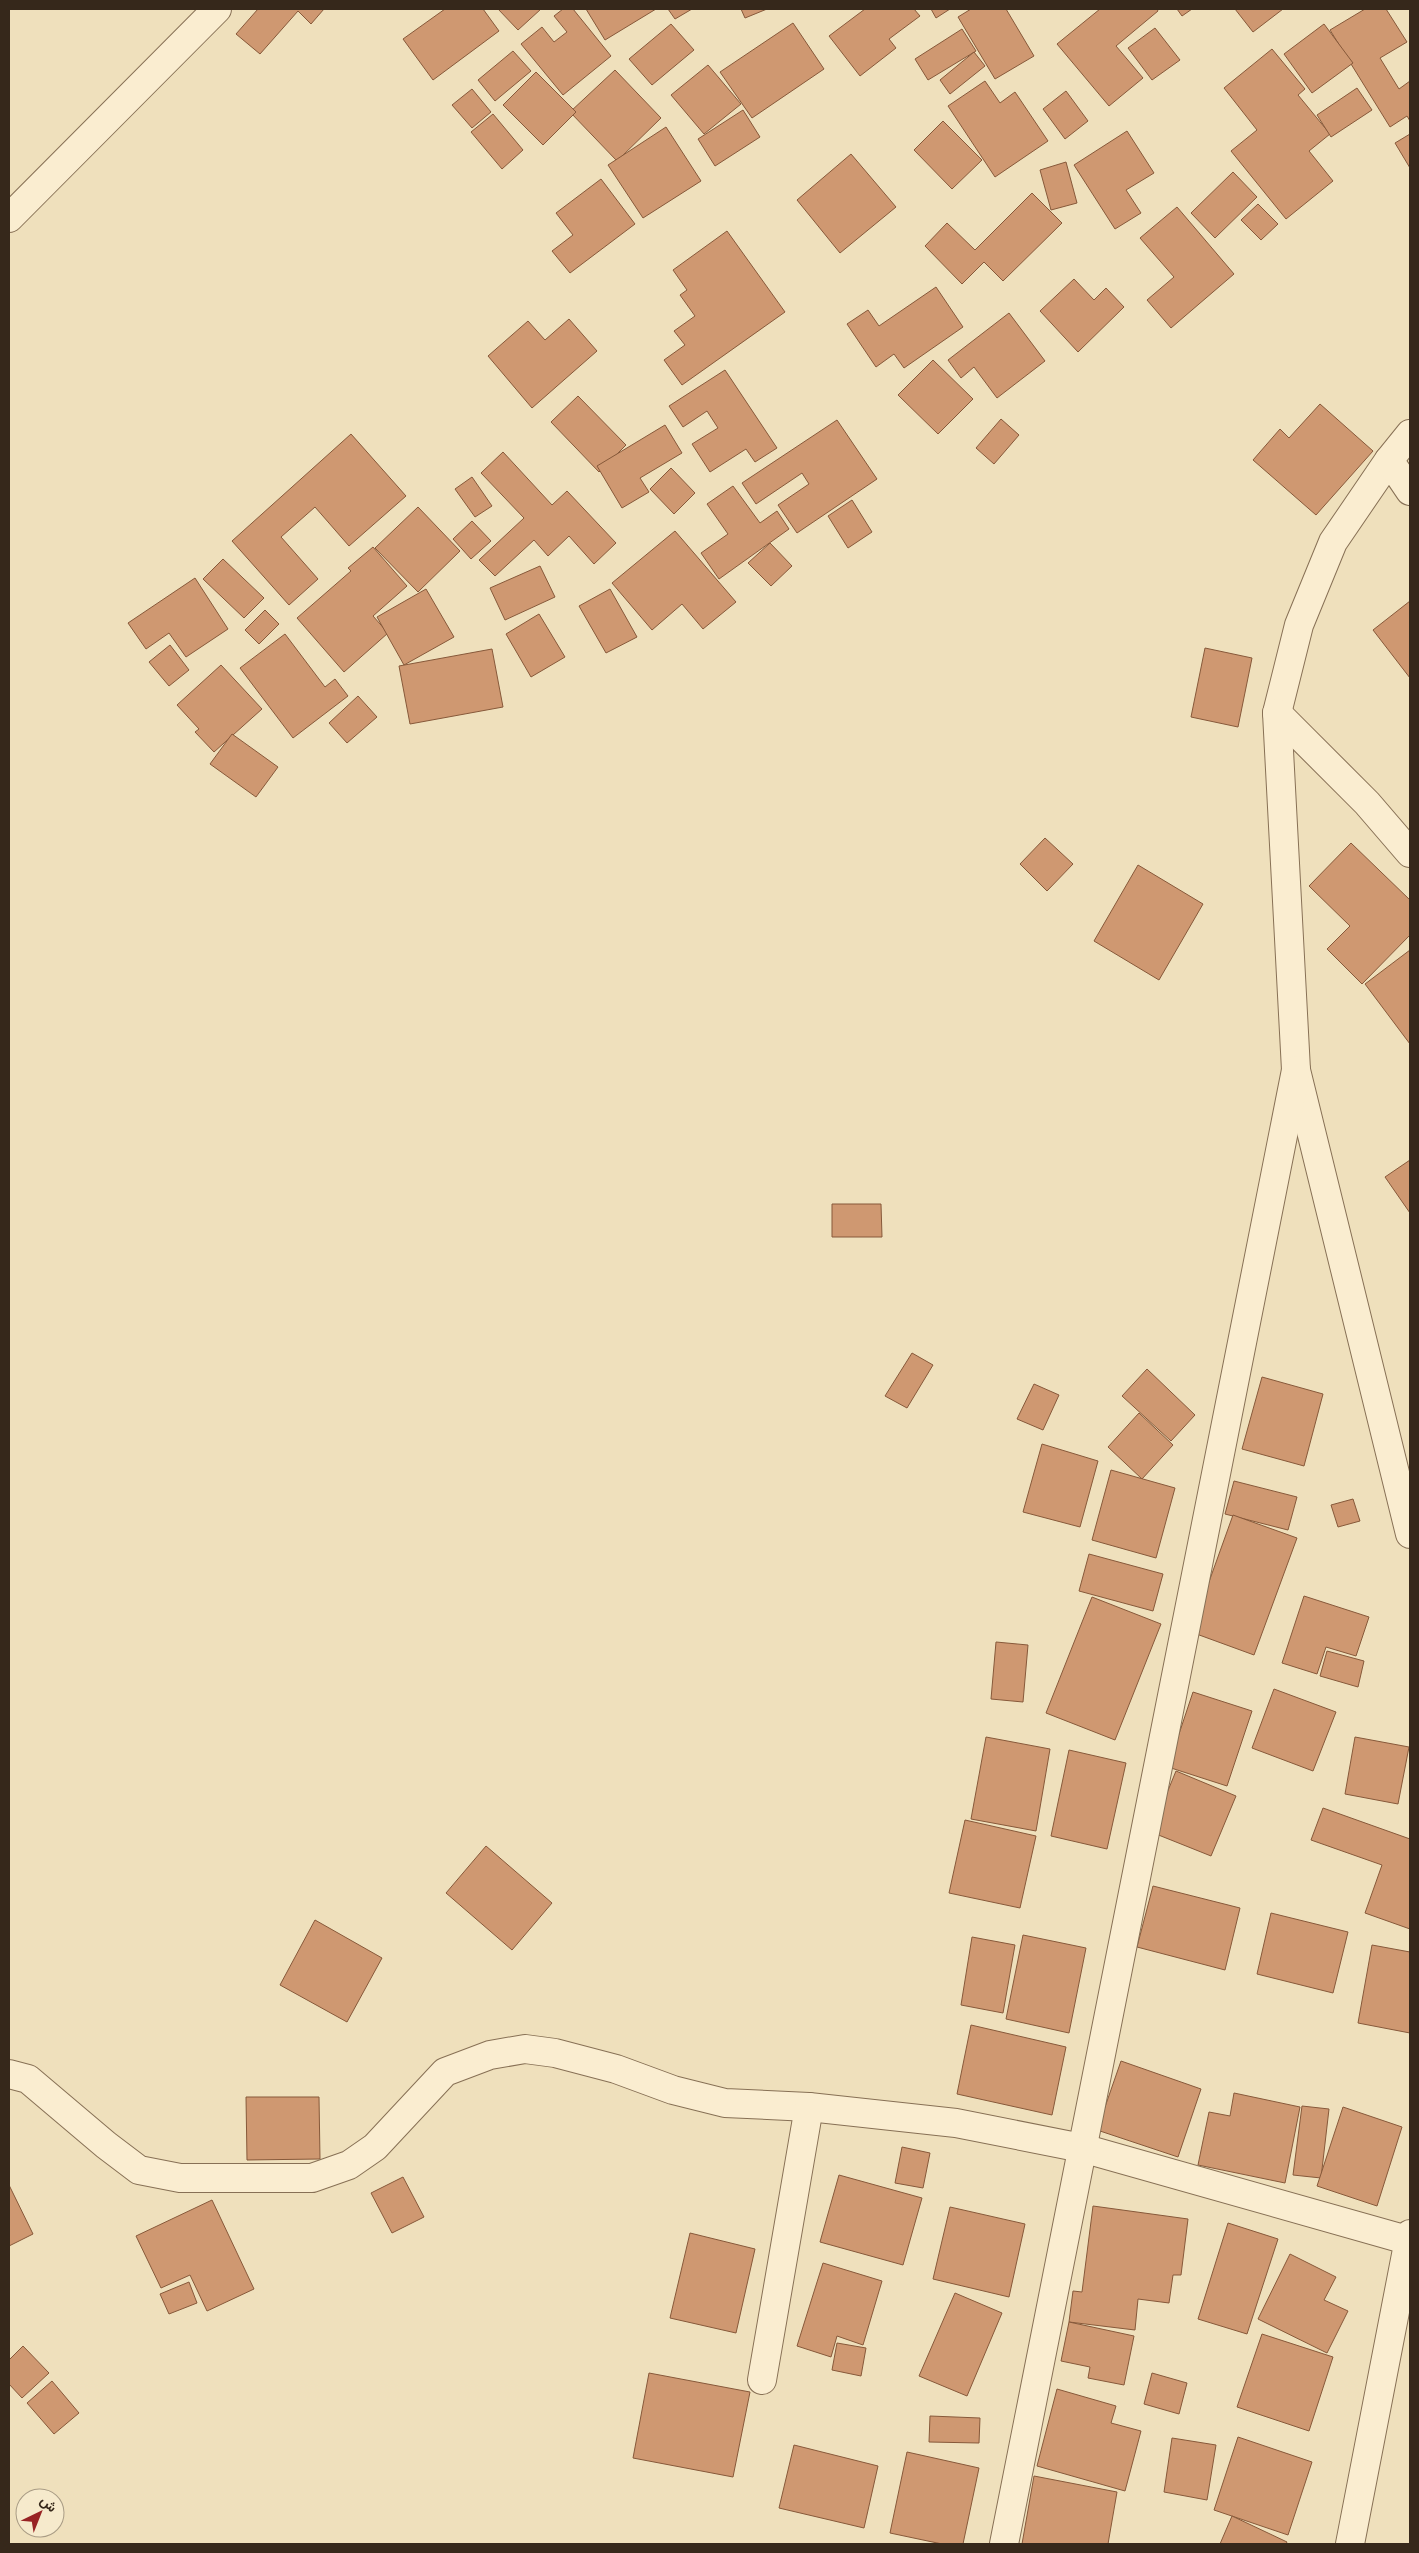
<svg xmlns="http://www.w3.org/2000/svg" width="1419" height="2553" viewBox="0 0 1419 2553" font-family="Bitter,Vazirmatn,serif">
	<rect width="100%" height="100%" fill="#efe0bc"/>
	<g fill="#cf9871" stroke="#87593a">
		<polygon points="258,9 324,9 311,24 298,11 260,54 236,34"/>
		<polygon points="445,9 483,9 499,31 433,80 403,39"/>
		<polygon points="498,9 541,9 518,30"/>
		<polygon points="563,9 573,9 611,56 563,95 521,44 542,27 554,42 567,32 554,16"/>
		<polygon points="586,9 656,9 605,40"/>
		<polygon points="668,9 692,9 675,19"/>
		<polygon points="741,9 767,9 745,18"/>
		<polygon points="865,9 914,9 920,16 889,39 896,48 860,76 829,36"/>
		<polygon points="931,9 950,9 936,18"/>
		<polygon points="971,9 1006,9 1034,56 995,79 958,17"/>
		<polygon points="1100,9 1157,9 1158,11 1116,46 1143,78 1109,106 1057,44"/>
		<polygon points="1177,9 1192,9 1182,16"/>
		<polygon points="1235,9 1283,9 1253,32"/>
		<polygon points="1365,9 1386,9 1407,42 1380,58 1399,89 1410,81 1410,121 1407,116 1390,127 1330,30"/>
		<polygon points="793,23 824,69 752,118 720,72"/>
		<polygon points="671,24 694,50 652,85 629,59"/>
		<polygon points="1324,24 1353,63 1312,93 1284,54"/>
		<polygon points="1155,28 1180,60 1152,80 1128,48"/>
		<polygon points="962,29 976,51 928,80 915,59"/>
		<polygon points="1272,49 1305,89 1298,95 1330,134 1309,151 1333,181 1286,219 1231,151 1257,130 1224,88"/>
		<polygon points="513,51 531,71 495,101 478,80"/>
		<polygon points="974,52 985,66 950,94 940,80"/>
		<polygon points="708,65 741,104 704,134 671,95"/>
		<polygon points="615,70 661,118 617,161 570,112"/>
		<polygon points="536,72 576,112 543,145 503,105"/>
		<polygon points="985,81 1000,103 1015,92 1048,141 995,177 948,106"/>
		<polygon points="1357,88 1372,110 1331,137 1317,115"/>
		<polygon points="472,89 491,112 472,128 452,105"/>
		<polygon points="1066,91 1088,121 1065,139 1043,109"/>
		<polygon points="743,110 760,137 715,166 698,139"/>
		<polygon points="493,114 523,150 502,169 471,132"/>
		<polygon points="943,121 982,160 952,189 914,150"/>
		<polygon points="666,127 701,181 643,218 608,165"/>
		<polygon points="1127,131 1154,173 1126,190 1141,213 1115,229 1074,165"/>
		<polygon points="1410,134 1410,168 1395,143"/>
		<polygon points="851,154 896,207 840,253 797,200"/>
		<polygon points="1066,162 1077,203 1051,210 1040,170"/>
		<polygon points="1233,172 1257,197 1215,238 1191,213"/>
		<polygon points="601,179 635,224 570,273 552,251 573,235 556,213"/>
		<polygon points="1032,193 1062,223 1003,281 984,262 962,284 925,246 947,223 975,250"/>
		<polygon points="1258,204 1278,224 1261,240 1241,220"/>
		<polygon points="1177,207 1234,274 1171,328 1147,300 1174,277 1140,238"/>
		<polygon points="727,231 785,312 682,385 664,360 685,345 674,331 695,316 680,295 687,290 673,270"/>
		<polygon points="1074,279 1094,300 1106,288 1124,307 1078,352 1040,311"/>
		<polygon points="936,287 963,327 904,368 894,354 876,367 847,324 868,310 879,326"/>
		<polygon points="1009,313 1045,361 997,398 974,367 961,378 948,360"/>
		<polygon points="569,319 597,351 532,408 488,356 528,321 545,340"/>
		<polygon points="933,360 973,399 938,434 898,395"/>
		<polygon points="725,370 777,448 755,462 746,449 710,472 692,444 718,428 707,411 683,427 669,406"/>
		<polygon points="578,396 626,445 599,472 551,422"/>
		<polygon points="1320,404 1373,451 1316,515 1253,460 1280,429 1289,438"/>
		<polygon points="1001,419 1019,435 994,464 976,448"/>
		<polygon points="837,420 877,479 797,533 778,505 809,484 802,473 756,504 742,483"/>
		<polygon points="665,425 682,453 640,478 649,492 622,508 597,466"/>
		<polygon points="351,434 406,496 349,546 315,507 281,537 318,579 289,605 232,541"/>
		<polygon points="503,452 552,505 567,491 616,543 594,564 569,536 548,556 534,540 495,576 479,560 524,518 481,473"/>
		<polygon points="671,468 695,493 674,514 650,489"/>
		<polygon points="472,477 492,506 475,517 455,489"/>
		<polygon points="733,486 760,523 777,511 789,529 719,579 701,553 728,534 707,504"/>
		<polygon points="852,500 872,532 848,548 828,516"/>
		<polygon points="418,507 460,551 418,592 375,548"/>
		<polygon points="472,521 491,541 471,559 453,539"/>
		<polygon points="675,531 736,602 703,629 682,604 652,630 612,583"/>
		<polygon points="770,543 792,566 771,586 748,563"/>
		<polygon points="373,547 407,586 373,616 388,633 344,672 297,618 351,571 348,568"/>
		<polygon points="223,559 264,598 244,618 203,579"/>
		<polygon points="540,566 555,597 505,620 490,588"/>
		<polygon points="195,578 228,629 186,657 169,633 146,649 128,623"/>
		<polygon points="426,589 454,637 404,665 377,617"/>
		<polygon points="610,589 637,637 606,653 579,606"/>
		<polygon points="1410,601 1410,678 1373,630"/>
		<polygon points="265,610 279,624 259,644 245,630"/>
		<polygon points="539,614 565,657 531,677 506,634"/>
		<polygon points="285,634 325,687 335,679 348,696 293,738 240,668"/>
		<polygon points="170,645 189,670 169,686 149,662"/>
		<polygon points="1205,648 1252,658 1238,727 1191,717"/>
		<polygon points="492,649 503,707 410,724 399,666"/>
		<polygon points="221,665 262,709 214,752 195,732 199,729 177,705"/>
		<polygon points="358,696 377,717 347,743 329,723"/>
		<polygon points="232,734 278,767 256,797 210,764"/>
		<polygon points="1045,838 1073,864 1047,891 1020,864"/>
		<polygon points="1351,843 1410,900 1410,935 1362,984 1327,949 1350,926 1309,886"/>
		<polygon points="1138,865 1203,904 1159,980 1094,941"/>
		<polygon points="1410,950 1410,1044 1365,984"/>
		<polygon points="1410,1160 1410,1213 1385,1177"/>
		<polygon points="832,1204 881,1204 882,1237 832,1237"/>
		<polygon points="912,1353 933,1365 907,1408 885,1396"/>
		<polygon points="1147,1369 1195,1415 1171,1441 1122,1396"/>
		<polygon points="1262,1377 1323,1394 1304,1466 1242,1449"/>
		<polygon points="1034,1384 1059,1395 1043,1430 1017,1419"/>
		<polygon points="1139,1413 1173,1445 1142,1479 1108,1447"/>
		<polygon points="1042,1444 1098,1461 1080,1527 1023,1512"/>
		<polygon points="1111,1470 1175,1488 1156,1558 1092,1540"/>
		<polygon points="1234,1481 1297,1497 1288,1530 1225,1514"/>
		<polygon points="1353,1499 1360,1521 1338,1527 1331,1505"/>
		<polygon points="1233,1515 1297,1538 1254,1655 1191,1632"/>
		<polygon points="1089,1554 1163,1574 1153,1611 1079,1591"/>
		<polygon points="1304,1596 1369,1617 1356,1656 1326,1647 1317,1674 1282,1663"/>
		<polygon points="1092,1597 1161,1624 1115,1740 1046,1713"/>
		<polygon points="996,1642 1028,1645 1023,1702 991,1699"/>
		<polygon points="1327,1651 1364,1661 1358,1687 1320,1676"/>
		<polygon points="1274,1689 1336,1712 1313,1771 1252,1748"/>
		<polygon points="1193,1692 1252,1711 1227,1786 1168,1767"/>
		<polygon points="986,1737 1050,1749 1036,1831 971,1819"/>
		<polygon points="1355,1737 1409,1747 1398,1804 1345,1794"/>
		<polygon points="1069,1750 1126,1763 1107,1849 1051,1836"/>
		<polygon points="1176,1771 1236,1796 1211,1856 1151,1832"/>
		<polygon points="1323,1808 1410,1839 1410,1929 1365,1913 1382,1865 1311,1840"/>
		<polygon points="965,1820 1036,1836 1020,1908 949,1893"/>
		<polygon points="486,1846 552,1903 512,1950 446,1893"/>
		<polygon points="1153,1886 1240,1908 1225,1970 1137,1947"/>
		<polygon points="1271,1913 1348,1932 1333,1993 1257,1974"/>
		<polygon points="315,1920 382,1958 347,2022 280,1985"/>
		<polygon points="1023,1935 1086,1948 1069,2033 1006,2019"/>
		<polygon points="972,1937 1015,1945 1003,2013 961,2005"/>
		<polygon points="1372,1945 1410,1952 1410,2033 1358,2023"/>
		<polygon points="971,2025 1066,2047 1052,2115 957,2094"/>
		<polygon points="1121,2061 1201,2089 1178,2157 1097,2130"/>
		<polygon points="1234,2093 1300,2107 1285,2183 1198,2165 1209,2112 1230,2116"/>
		<polygon points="246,2097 319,2097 320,2159 247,2160"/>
		<polygon points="1302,2106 1329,2109 1321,2178 1293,2175"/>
		<polygon points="1343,2107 1402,2127 1377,2206 1317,2186"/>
		<polygon points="902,2147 930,2153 923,2188 895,2183"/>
		<polygon points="839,2175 922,2198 903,2265 820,2242"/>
		<polygon points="403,2177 424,2217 392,2233 371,2193"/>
		<polygon points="9,2185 33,2234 9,2246"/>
		<polygon points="212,2200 254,2289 207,2311 190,2275 161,2288 136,2236"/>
		<polygon points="1093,2206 1188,2219 1181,2275 1173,2275 1169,2303 1138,2299 1135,2330 1069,2322 1073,2291 1082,2292"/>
		<polygon points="950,2207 1025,2224 1009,2297 933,2279"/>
		<polygon points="1228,2223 1278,2239 1247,2334 1198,2319"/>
		<polygon points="690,2233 755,2249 736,2333 670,2318"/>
		<polygon points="1290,2254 1336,2277 1324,2300 1348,2311 1327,2353 1258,2319"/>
		<polygon points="823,2263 882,2281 863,2345 837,2336 831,2357 797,2346"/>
		<polygon points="189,2282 197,2303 169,2314 160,2294"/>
		<polygon points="955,2293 1002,2313 967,2396 919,2376"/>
		<polygon points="1069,2322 1134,2336 1124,2385 1088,2378 1090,2367 1061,2361"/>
		<polygon points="1262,2334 1333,2357 1309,2431 1237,2407"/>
		<polygon points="837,2343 866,2348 861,2376 832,2370"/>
		<polygon points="23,2346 49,2373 22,2398 9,2384 9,2360"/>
		<polygon points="649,2373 750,2392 733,2477 633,2458"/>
		<polygon points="1152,2373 1187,2383 1179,2414 1144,2404"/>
		<polygon points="52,2381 79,2413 54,2434 27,2403"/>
		<polygon points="1057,2389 1116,2406 1111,2423 1141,2431 1125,2491 1037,2466"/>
		<polygon points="930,2416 980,2418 979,2443 929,2442"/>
		<polygon points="1238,2437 1312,2462 1288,2535 1214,2510"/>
		<polygon points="1172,2438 1216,2445 1207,2500 1164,2492"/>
		<polygon points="794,2445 878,2466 864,2528 779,2508"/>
		<polygon points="907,2452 979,2468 963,2544 942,2544 890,2533"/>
		<polygon points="1034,2476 1117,2492 1108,2544 1022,2544"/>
		<polygon points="1232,2516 1287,2542 1286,2544 1220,2544"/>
	</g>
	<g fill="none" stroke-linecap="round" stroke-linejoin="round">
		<defs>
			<g id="street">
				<polyline points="9,218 217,9"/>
				<polyline points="1410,434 1389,460 1333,542 1299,625 1277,713 1296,1070 1410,1534"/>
				<polyline points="1389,460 1410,491"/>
				<polyline points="1277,713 1367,803 1410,853"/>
				<polyline points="9,2074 28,2079 106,2145 139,2170 180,2178 312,2178 349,2165 375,2147 445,2072 490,2055 525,2049 555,2053 616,2069 673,2090 725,2103 809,2107 956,2123 1082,2148 1407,2240"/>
				<polyline points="762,2380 809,2107"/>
				<polyline points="1004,2544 1296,1070"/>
				<polyline points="1350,2544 1410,2234"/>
			</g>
		</defs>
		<use href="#street" stroke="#877055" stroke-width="30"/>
		<use href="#street" stroke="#faedd0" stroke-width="28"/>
	</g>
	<rect width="1419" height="2553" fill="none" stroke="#36281b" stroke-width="20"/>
	<g transform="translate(40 2513) rotate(43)"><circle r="24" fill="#f6eacc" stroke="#a99c85"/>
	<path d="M0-4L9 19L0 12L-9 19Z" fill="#982324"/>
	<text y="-8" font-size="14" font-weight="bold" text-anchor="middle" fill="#36281b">ش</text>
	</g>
</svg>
